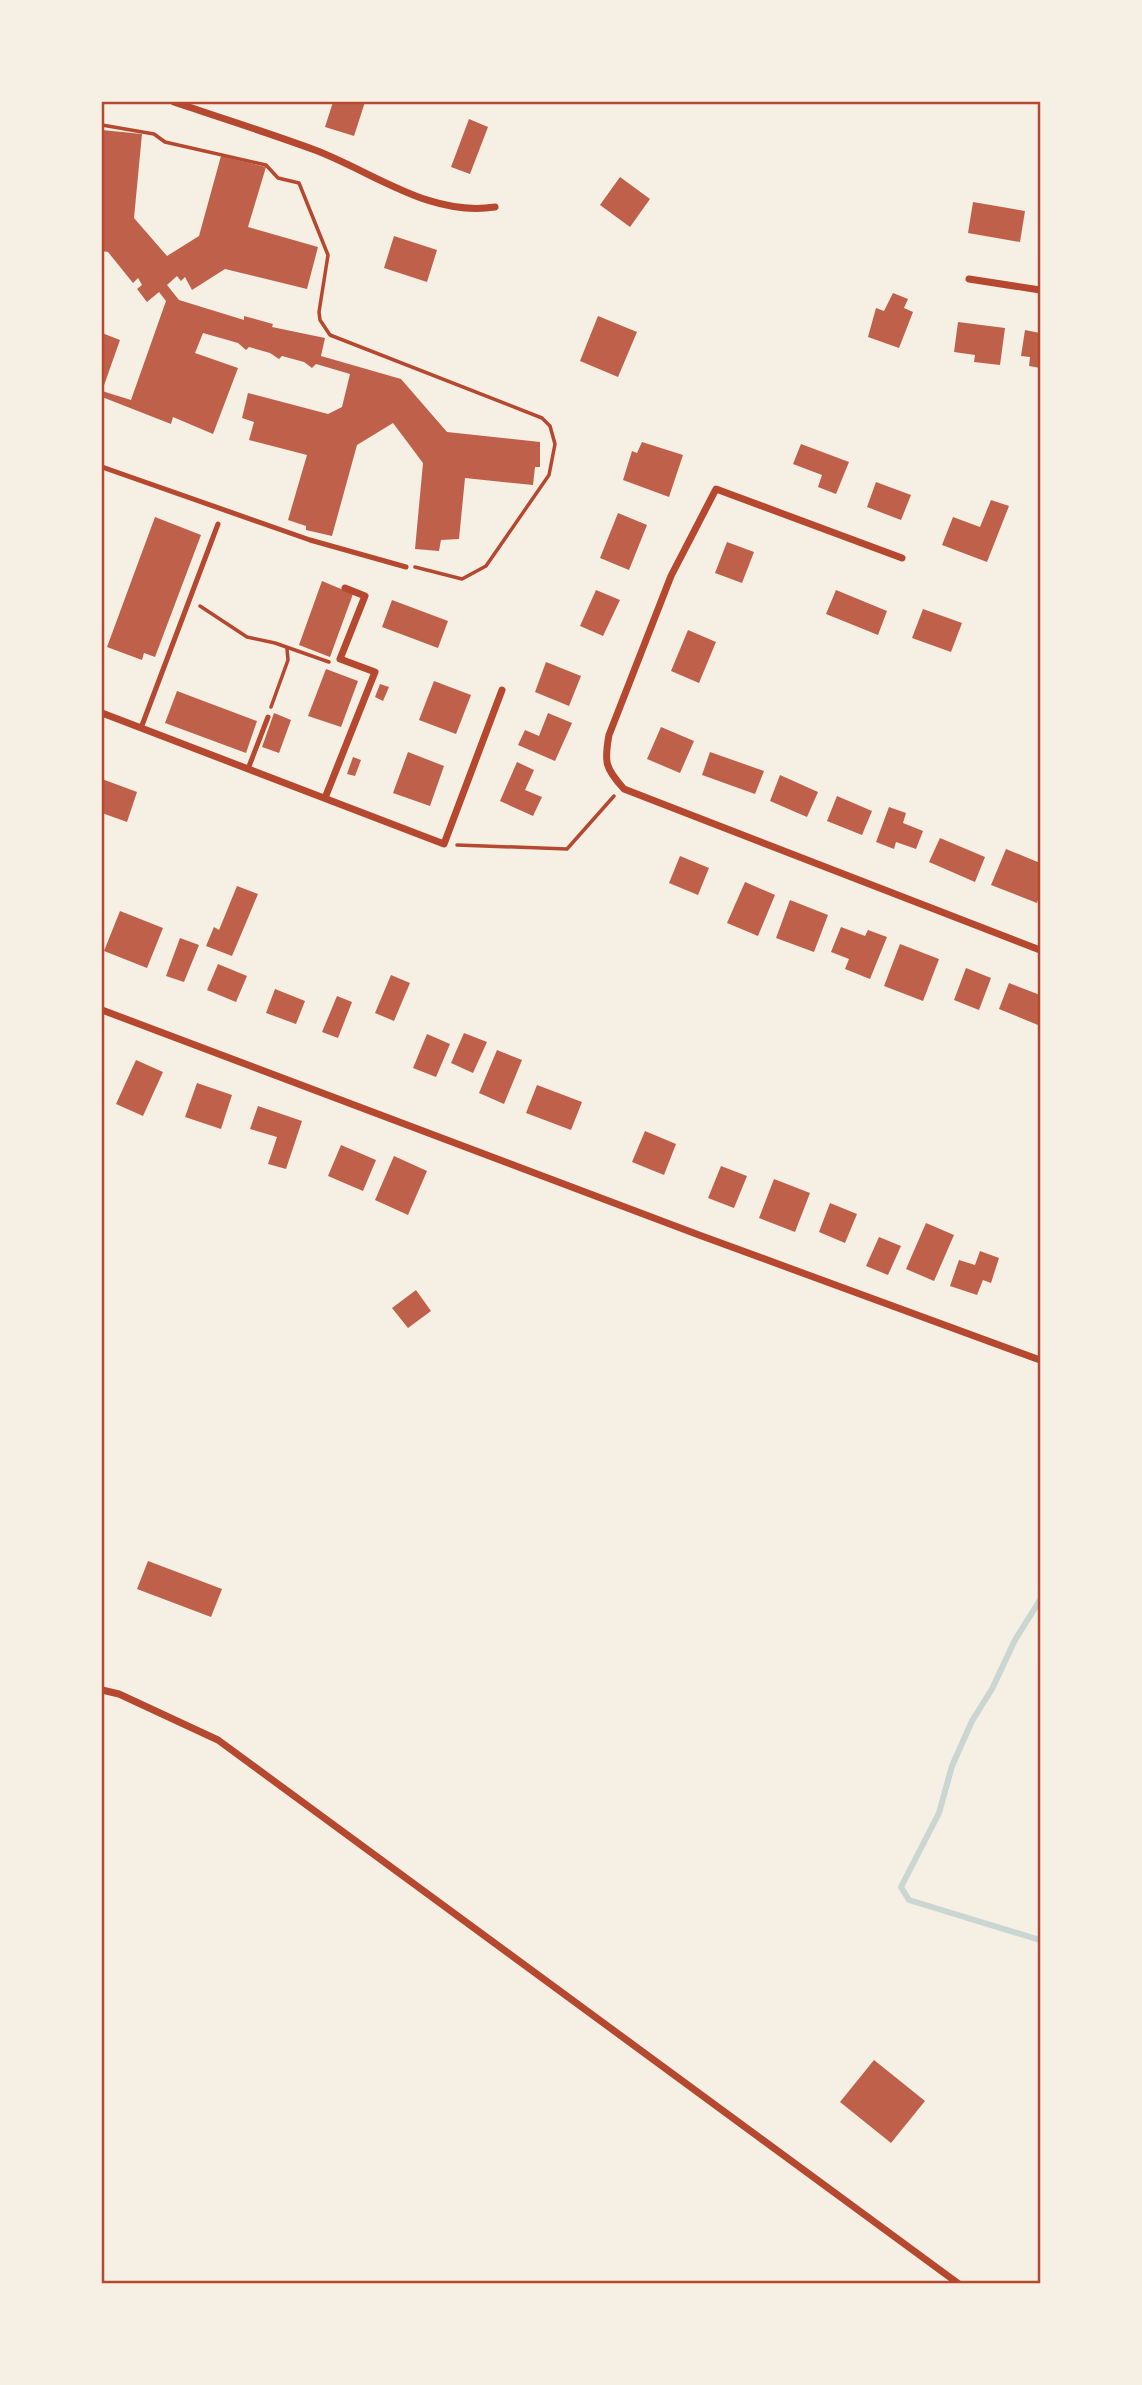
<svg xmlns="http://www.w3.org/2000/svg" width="1142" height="2385" viewBox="0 0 1142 2385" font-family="Cabin,sans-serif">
	<rect width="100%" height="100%" fill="#f6efe4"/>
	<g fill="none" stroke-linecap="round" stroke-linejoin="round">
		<polyline stroke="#c9d6d2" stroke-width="6" points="1040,1600 1015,1640 992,1689 972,1721 952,1766 939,1813 901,1887 909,1900 1040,1940"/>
	</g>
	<g fill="#bf614a">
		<polygon points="333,102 365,102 354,136 325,127"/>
		<polygon points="469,119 488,127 470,174 451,167"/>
		<polygon points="102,130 142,134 134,218 167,256 199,236 221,156 266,167 248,227 318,247 307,289 225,269 192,290 185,277 181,281 177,276 167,285 179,300 244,320 244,316 273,324 272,327 325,338 321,356 401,379 447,432 540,442 540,467 535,467 533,485 465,478 459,539 441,540 439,551 415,549 423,463 393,423 357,445 332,536 306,530 306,526 288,520 307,455 249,440 254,422 242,418 248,393 328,414 342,407 350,374 316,364 312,368 304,362 282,356 279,359 270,353 249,347 246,350 238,343 203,333 195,353 238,368 213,434 173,417 171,424 102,397 102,333 120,340 102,391 131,400 166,301 159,292 147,302 137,289 142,285 138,278 133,283 108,252 102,251"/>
		<polygon points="620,177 650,199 630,227 600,205"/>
		<polygon points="973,202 1025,211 1020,242 968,233"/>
		<polygon points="394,236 437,250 427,282 384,268"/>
		<polygon points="893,293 908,299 904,308 913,312 899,348 868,337 876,308 884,311"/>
		<polygon points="598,316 637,332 618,377 580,361"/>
		<polygon points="958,322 1005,328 1000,365 974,362 975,355 954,352"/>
		<polygon points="1025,330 1040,333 1040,368 1029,366 1030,357 1021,356"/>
		<polygon points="642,442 683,455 669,497 623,480 632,451 637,453"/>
		<polygon points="801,444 849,462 836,494 818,487 822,475 793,464"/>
		<polygon points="876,482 911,495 901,520 867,507"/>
		<polygon points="991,500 1009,506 987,562 942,545 953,517 980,527"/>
		<polygon points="618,513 647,525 629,570 600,558"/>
		<polygon points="155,517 201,535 155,657 144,653 142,660 107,647"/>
		<polygon points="727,542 754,552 742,583 715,573"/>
		<polygon points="322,581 353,594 330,657 299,645"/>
		<polygon points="596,590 620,600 603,636 580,626"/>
		<polygon points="836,590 887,611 878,635 826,614"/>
		<polygon points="392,600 448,621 438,648 382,627"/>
		<polygon points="923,609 962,623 951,652 912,638"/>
		<polygon points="688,630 716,642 699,683 671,671"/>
		<polygon points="546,662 581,676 569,706 535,692"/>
		<polygon points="326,669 358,681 341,727 308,716"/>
		<polygon points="434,681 471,695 456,734 419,720"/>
		<polygon points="380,684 389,687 383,701 375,697"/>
		<polygon points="177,691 257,721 246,753 165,723"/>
		<polygon points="274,713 291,720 279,753 262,747"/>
		<polygon points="548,713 572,723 555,761 518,745 525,730 539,736"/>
		<polygon points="661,727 694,741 680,773 647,759"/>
		<polygon points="408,752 444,766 430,806 393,793"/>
		<polygon points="710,752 764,771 755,794 702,775"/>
		<polygon points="353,757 361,760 355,776 347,774"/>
		<polygon points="517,762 534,770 525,790 542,797 533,816 500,801"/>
		<polygon points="780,775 818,792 807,817 770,801"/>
		<polygon points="102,779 137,792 127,822 102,813"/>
		<polygon points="837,796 872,811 862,835 827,821"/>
		<polygon points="889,807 906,813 903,823 923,831 916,849 896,842 894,849 876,842"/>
		<polygon points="940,838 985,857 975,882 929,862"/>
		<polygon points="1006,849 1040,863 1040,894 1037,903 991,885"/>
		<polygon points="680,856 709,868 698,895 669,883"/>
		<polygon points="745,882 775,895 758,936 727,923"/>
		<polygon points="237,886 258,894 232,956 206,946 214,927 219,930"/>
		<polygon points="790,900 828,915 814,952 776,938"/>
		<polygon points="120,911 163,928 147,968 104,951"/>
		<polygon points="841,927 865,936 868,930 887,937 870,979 845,969 849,959 831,952"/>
		<polygon points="180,938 199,945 184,982 166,976"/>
		<polygon points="900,944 939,959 923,1001 884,986"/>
		<polygon points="218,964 247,976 236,1002 207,990"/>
		<polygon points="966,968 991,978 979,1010 954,1000"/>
		<polygon points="391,975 410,983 394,1021 375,1013"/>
		<polygon points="1009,983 1040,995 1038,1025 999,1009"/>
		<polygon points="275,989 305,1001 296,1024 266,1013"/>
		<polygon points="337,996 352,1002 338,1038 322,1032"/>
		<polygon points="464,1033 487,1042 473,1073 451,1063"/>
		<polygon points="427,1034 450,1044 436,1077 413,1068"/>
		<polygon points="497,1050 522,1060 504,1104 479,1093"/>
		<polygon points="136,1060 163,1072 143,1116 116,1104"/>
		<polygon points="197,1083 232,1095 221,1129 185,1117"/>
		<polygon points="537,1085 582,1102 571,1130 526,1113"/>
		<polygon points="258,1106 302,1121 286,1169 268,1164 277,1137 250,1129"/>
		<polygon points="645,1131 676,1144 664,1175 632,1162"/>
		<polygon points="341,1145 376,1160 363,1191 328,1176"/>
		<polygon points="394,1156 427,1171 408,1215 375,1200"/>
		<polygon points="721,1166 747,1176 734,1208 708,1198"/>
		<polygon points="774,1179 810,1193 795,1232 759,1218"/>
		<polygon points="830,1203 857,1214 845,1243 819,1232"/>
		<polygon points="926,1223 954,1235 934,1281 906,1269"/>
		<polygon points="879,1237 901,1246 888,1275 866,1266"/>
		<polygon points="980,1251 999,1258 991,1283 983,1280 977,1295 950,1286 959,1260 975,1265"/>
		<polygon points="416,1290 431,1311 408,1328 392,1308"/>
		<polygon points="148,1561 222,1589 211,1617 137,1589"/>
		<polygon points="874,2060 925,2101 891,2143 840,2102"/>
	</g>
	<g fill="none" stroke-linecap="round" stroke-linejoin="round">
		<g stroke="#b5482f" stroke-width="3.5">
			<polyline points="102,125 154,134 165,142 266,165 278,178 299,183 328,255 319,312 320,320 330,335 542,418 550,426 555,444 549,475 486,566 462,579 415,567"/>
			<polyline points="200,606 247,637 275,643 329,662"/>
			<polyline points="271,707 288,660 287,649"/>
			<polyline points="457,845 567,849 614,796"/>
		</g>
		<g stroke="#b5482f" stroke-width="5">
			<polyline points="102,467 310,540 406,567"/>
			<polyline points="141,728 218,524"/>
			<polyline points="248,769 268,717"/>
		</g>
		<g stroke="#b5482f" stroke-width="7">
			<path d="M174,102c47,16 95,31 141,48 60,23 115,67 180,57"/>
			<polyline points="969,279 1040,290"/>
			<path d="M902,558l-186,-69 -45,87 -62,159c-5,27 -4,33 15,54l416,161"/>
			<polyline points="102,713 444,844 502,690"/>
			<polyline points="325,798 375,672 340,659 365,596 345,588"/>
			<polyline points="102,1010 699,1235 1040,1360"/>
			<polyline points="102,1690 119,1694 218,1740 959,2284"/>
		</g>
	</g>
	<rect width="1142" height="2385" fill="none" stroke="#f6efe4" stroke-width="206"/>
	<rect x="103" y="103" width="936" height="2179" fill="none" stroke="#b5482f" stroke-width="2.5"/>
</svg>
